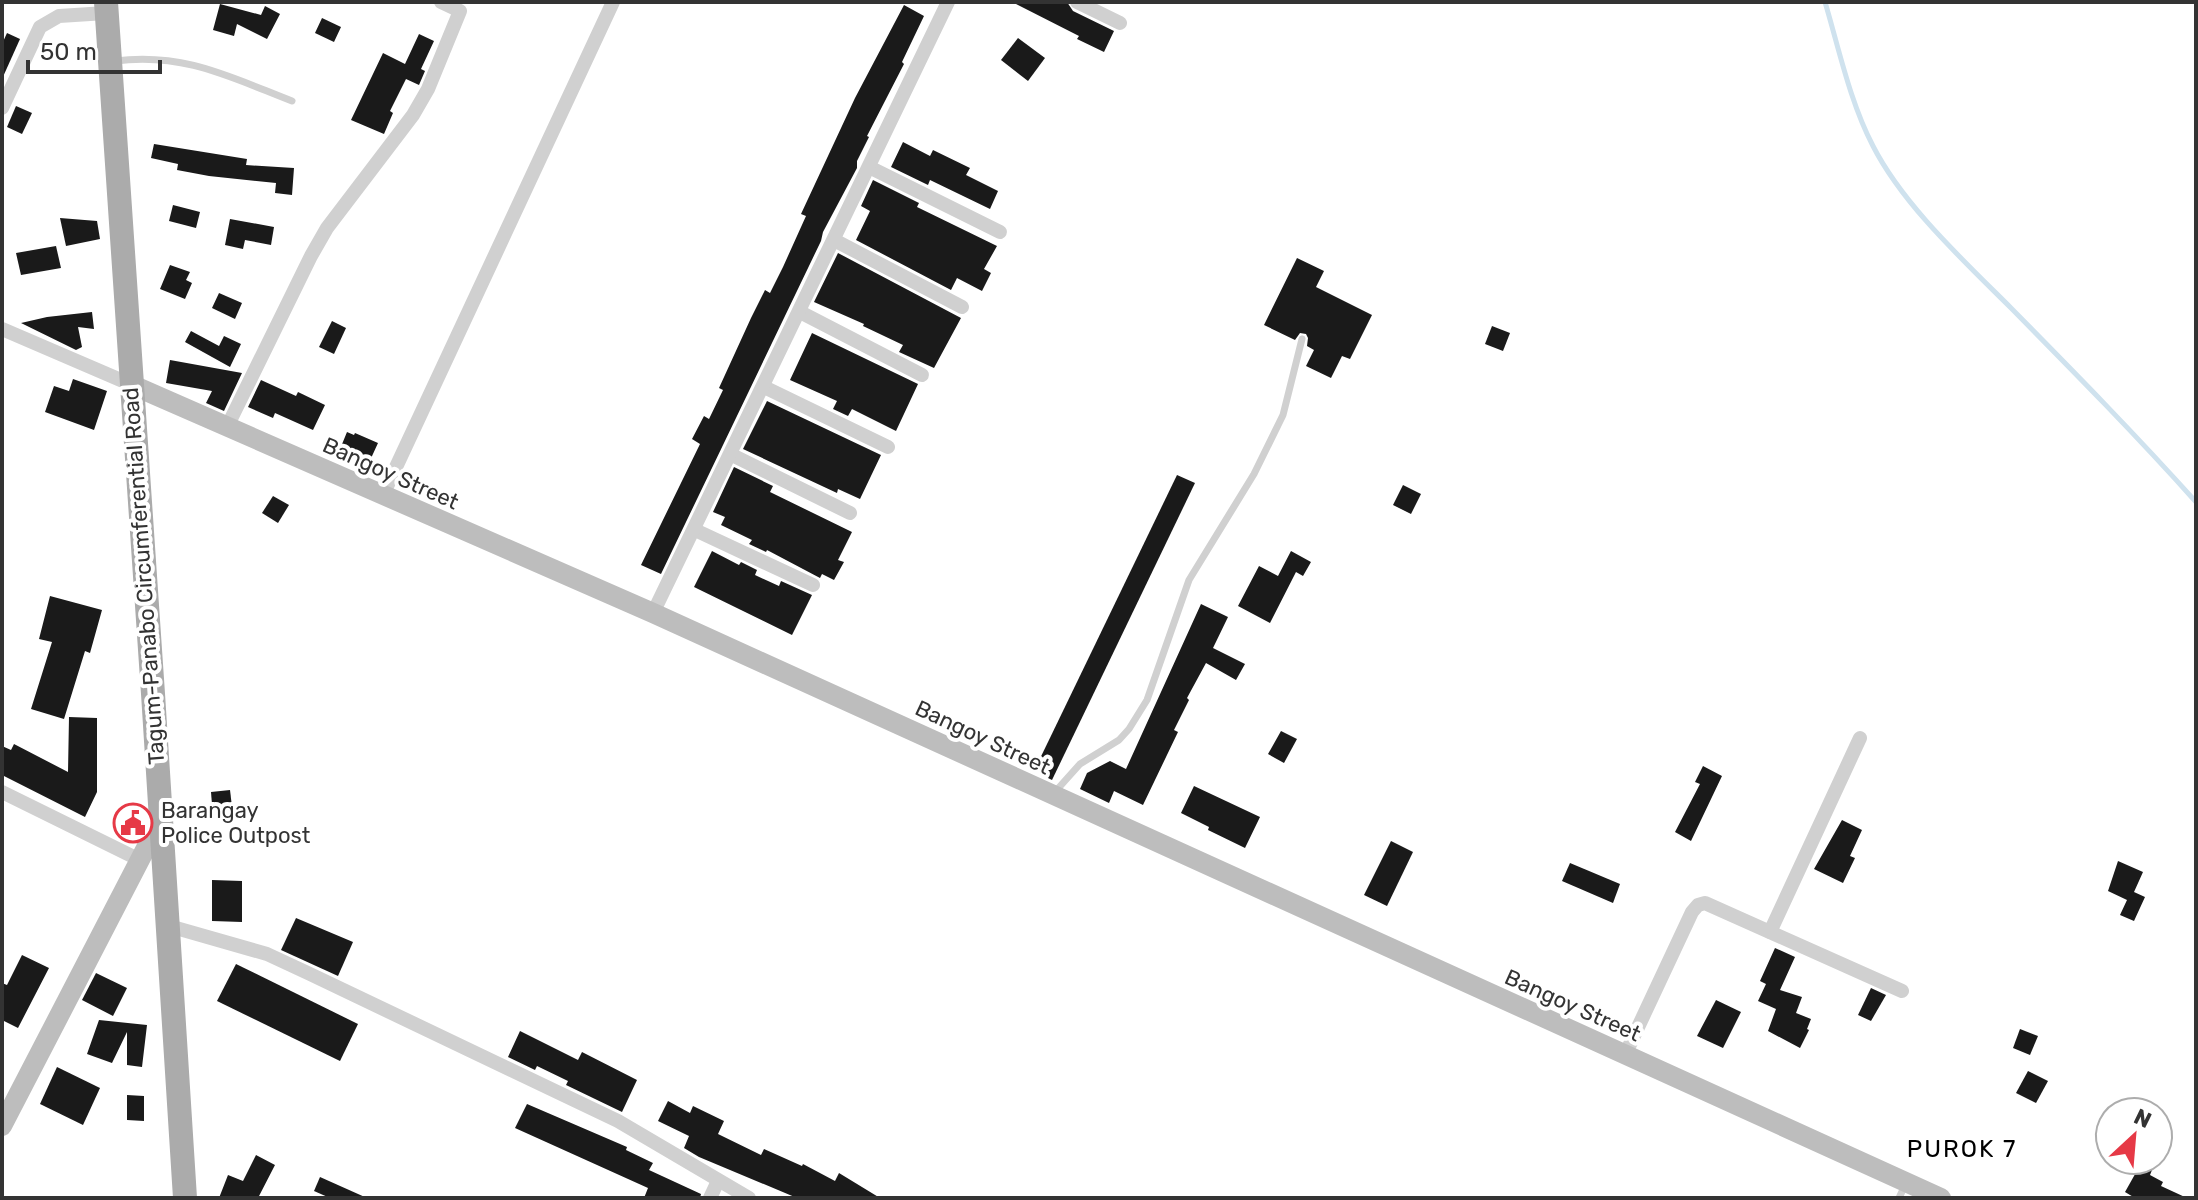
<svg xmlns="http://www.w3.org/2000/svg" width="2198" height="1200" viewBox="0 0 2198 1200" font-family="Rubik,sans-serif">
	<rect width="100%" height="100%" fill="#fff"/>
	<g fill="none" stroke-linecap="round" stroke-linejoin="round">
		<path stroke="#cfe2ee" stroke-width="5" d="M1825,2c14,47 25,100 48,144 30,59 91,115 138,162 63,64 125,127 185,194"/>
	</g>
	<g fill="#1a1a1a">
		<polygon points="1012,2 1067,2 1073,11 1114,31 1104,52 1077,39 1079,36"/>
		<polygon points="220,4 261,15 265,6 280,14 267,39 237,24 234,36 213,30"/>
		<polygon points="904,5 924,16 902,62 904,64 867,136 869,137 857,161 857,168 823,232 821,241 661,574 641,565 700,444 692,439 704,416 709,419 723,390 719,388 751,318 765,290 770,293 783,267 806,216 801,214 855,98"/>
		<polygon points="322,18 341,27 334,42 315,33"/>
		<polygon points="7,33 20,39 2,79 2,44"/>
		<polygon points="419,34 434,41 421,69 425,71 419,85 406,79 390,111 393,113 384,134 351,120 383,53 405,64"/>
		<polygon points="1018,38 1045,58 1028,81 1001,60"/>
		<polygon points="16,106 32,113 22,134 7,127"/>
		<polygon points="903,142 930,156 933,150 970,168 966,175 998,191 990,209 930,180 928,185 891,167"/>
		<polygon points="154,144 247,159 246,165 294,168 292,195 275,193 276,183 209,176 177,170 178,164 151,158"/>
		<polygon points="873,180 919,203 917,207 997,246 984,269 991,273 982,291 957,278 951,290 856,240 870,211 861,206"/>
		<polygon points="173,205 200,212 196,228 169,221"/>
		<polygon points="60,218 97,221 100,239 66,246"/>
		<polygon points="230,219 274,227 271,245 245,240 243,249 225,245"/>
		<polygon points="56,246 61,268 21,275 16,253"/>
		<polygon points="838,253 961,318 934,368 899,352 903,345 863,326 864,324 814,302"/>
		<polygon points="1297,258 1324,271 1316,287 1372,315 1350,359 1342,356 1331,378 1306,366 1314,350 1307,346 1308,338 1306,334 1300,333 1295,340 1264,325"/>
		<polygon points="170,265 190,272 186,280 192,283 185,299 160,289"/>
		<polygon points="219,293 242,303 235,319 212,308"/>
		<polygon points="92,312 94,329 78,327 82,347 76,350 21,323 47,317"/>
		<polygon points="332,321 346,328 334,354 319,347"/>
		<polygon points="1492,326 1510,333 1503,351 1485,344"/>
		<polygon points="191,331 219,346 224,336 241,344 230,367 185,342"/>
		<polygon points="812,333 918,384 896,431 852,409 848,416 833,409 837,401 790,380"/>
		<polygon points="170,360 242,373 224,411 206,403 212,391 166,383"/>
		<polygon points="73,379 107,391 94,430 45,412 54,386 69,391"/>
		<polygon points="261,380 296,396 298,392 325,405 313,430 275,413 273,418 248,407"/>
		<polygon points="767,401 881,455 860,499 838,489 837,493 743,449"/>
		<polygon points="347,432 354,435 355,433 378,443 367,467 338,454"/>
		<polygon points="734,467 773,486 770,492 852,532 838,560 844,562 834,580 822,574 820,578 767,550 766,552 749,544 752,540 721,525 725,517 713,512"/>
		<polygon points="1177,475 1195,483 1052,780 1034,771"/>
		<polygon points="1403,485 1421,494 1411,514 1393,505"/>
		<polygon points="273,496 289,505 278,523 262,513"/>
		<polygon points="712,551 739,565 741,562 757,570 755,575 779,586 781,581 812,595 792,635 694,587"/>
		<polygon points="1291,551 1311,562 1303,576 1296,572 1270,623 1238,606 1259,566 1278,576"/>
		<polygon points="50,596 102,610 90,653 85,651 64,719 31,709 52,642 39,639"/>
		<polygon points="1201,604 1228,617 1213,648 1245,664 1236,680 1206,663 1187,698 1189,700 1174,730 1178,732 1143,805 1114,791 1109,803 1080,789 1087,773 1110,761 1126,769"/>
		<polygon points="69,717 97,718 97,792 85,817 2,775 2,746 11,750 14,744 68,772"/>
		<polygon points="1281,731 1297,739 1284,763 1268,754"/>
		<polygon points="1703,766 1722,776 1691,841 1675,832 1700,784 1695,782"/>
		<polygon points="1194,786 1260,817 1245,848 1208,830 1209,827 1181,813"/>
		<polygon points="230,790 233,815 213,817 211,792"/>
		<polygon points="123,814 143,814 143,825 139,833 123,832"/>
		<polygon points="1842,820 1862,830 1850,856 1855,858 1843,883 1814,869"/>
		<polygon points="1391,841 1413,852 1387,906 1364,895"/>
		<polygon points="2118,861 2143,872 2134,892 2145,897 2134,921 2120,915 2127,900 2108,891"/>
		<polygon points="1570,863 1620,884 1613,903 1562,881"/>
		<polygon points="212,880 242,881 242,922 212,921"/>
		<polygon points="296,918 353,942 338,976 281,950"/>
		<polygon points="1775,948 1795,957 1780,990 1802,997 1796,1013 1811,1019 1807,1029 1809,1030 1800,1048 1768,1031 1776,1009 1758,1001 1766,984 1760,981"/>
		<polygon points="22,955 49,968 18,1028 2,1020 2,983 7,985"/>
		<polygon points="236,964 358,1024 340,1061 217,1001"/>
		<polygon points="96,973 127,988 113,1016 82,1000"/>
		<polygon points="1871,988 1886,995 1871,1021 1858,1015"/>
		<polygon points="1716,1000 1741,1012 1723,1048 1697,1036"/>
		<polygon points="99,1020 147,1025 142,1067 127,1065 127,1032 112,1063 87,1054"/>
		<polygon points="2020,1029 2038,1036 2030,1055 2013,1048"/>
		<polygon points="520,1031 578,1060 582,1052 637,1080 622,1112 566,1085 568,1081 537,1066 535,1070 508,1057"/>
		<polygon points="57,1067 100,1088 83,1125 40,1104"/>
		<polygon points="2028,1071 2048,1081 2036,1103 2016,1093"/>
		<polygon points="127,1095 144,1096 144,1121 127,1120"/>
		<polygon points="668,1101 690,1113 693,1106 724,1121 718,1134 761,1155 764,1149 802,1166 803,1164 835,1181 839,1173 880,1198 797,1198 699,1157 684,1148 689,1136 658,1121"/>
		<polygon points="527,1104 627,1147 626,1150 653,1163 649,1170 701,1194 700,1198 644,1198 648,1188 515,1128"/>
		<polygon points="256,1155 275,1165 258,1198 219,1198 228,1175 243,1181"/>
		<polygon points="2143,1160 2156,1160 2150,1175 2163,1182 2161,1186 2187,1198 2135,1198 2125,1192"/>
		<polygon points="320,1177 367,1198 330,1198 314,1191"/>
	</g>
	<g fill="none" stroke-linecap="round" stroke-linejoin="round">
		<g stroke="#d0d0d0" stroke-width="7">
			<path d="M115,61c68,-9 115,16 177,40"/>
			<polyline points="1054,793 1080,764 1119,740 1129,729 1147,700 1189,580 1254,474 1283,415 1302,339"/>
			<polyline points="1899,1198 1905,1185"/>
		</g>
		<g stroke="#d0d0d0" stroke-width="14">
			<polyline points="1077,2 1120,23"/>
			<polyline points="2,108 40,27 59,16 106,13"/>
			<polyline points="869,167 1000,232"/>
			<polyline points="834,240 962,307"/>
			<polyline points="800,312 922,375"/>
			<polyline points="2,329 130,384"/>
			<polyline points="764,387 888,447"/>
			<polyline points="227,427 311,256 327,228 413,115 428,89 460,11 441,2"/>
			<polyline points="732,455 850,513"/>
			<polyline points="383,495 613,2"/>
			<polyline points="695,530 813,585"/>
			<polyline points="653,613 948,2"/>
			<polyline points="2,792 140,860"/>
			<polyline points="169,926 267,954 310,974 618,1121 749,1198"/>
			<polyline points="1770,932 1860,738"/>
			<polyline points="1625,1055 1692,912 1698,905 1705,903 1902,991"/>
			<polyline points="710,1198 718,1181"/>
		</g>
		<g stroke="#bdbdbd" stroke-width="20">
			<polyline points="130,384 653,613 1941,1198"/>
			<polyline points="2,1126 160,821"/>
		</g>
		<path stroke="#ababab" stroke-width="24" d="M106,2c26,399 56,797 79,1196"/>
	</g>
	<defs>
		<symbol id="civic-ring" viewBox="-11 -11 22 22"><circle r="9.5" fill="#fff" stroke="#e63946" stroke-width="1.5"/><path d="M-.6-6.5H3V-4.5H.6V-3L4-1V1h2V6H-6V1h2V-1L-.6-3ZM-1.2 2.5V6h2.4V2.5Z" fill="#e63946"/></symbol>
	</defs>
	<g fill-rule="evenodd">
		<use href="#civic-ring" x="111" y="801" width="44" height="44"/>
	</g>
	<g text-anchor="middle" stroke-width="8" stroke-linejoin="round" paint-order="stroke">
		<g font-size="22" fill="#333" stroke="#fff">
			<text transform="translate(391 473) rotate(24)" y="8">Bangoy Street</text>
			<text transform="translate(143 576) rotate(-94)" y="8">Tagum-Panabo Circumferential Road</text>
			<text transform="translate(983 737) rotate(25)" y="8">Bangoy Street</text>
			<text transform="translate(1573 1005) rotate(24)" y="8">Bangoy Street</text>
		</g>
		<g font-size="22" fill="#333" stroke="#fff" text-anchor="start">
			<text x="161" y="818">Barangay<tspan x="161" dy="25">Police Outpost</tspan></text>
		</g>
		<g font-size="24" letter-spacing="2" fill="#000" stroke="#fff">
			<text x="1962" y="1157">PUROK 7</text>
		</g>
	</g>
	<rect width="2198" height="1200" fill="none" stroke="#333333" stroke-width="8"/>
	<g transform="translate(2134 1136) rotate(26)"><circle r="38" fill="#ffffff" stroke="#adadad" stroke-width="2"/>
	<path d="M0-6L14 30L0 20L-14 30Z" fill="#e63946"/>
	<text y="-12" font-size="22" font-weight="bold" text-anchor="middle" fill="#333333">N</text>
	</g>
	<path d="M28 60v12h132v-12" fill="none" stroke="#333333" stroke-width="4"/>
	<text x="40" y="60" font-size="24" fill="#333333" stroke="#ffffff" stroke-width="6" paint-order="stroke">50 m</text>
</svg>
